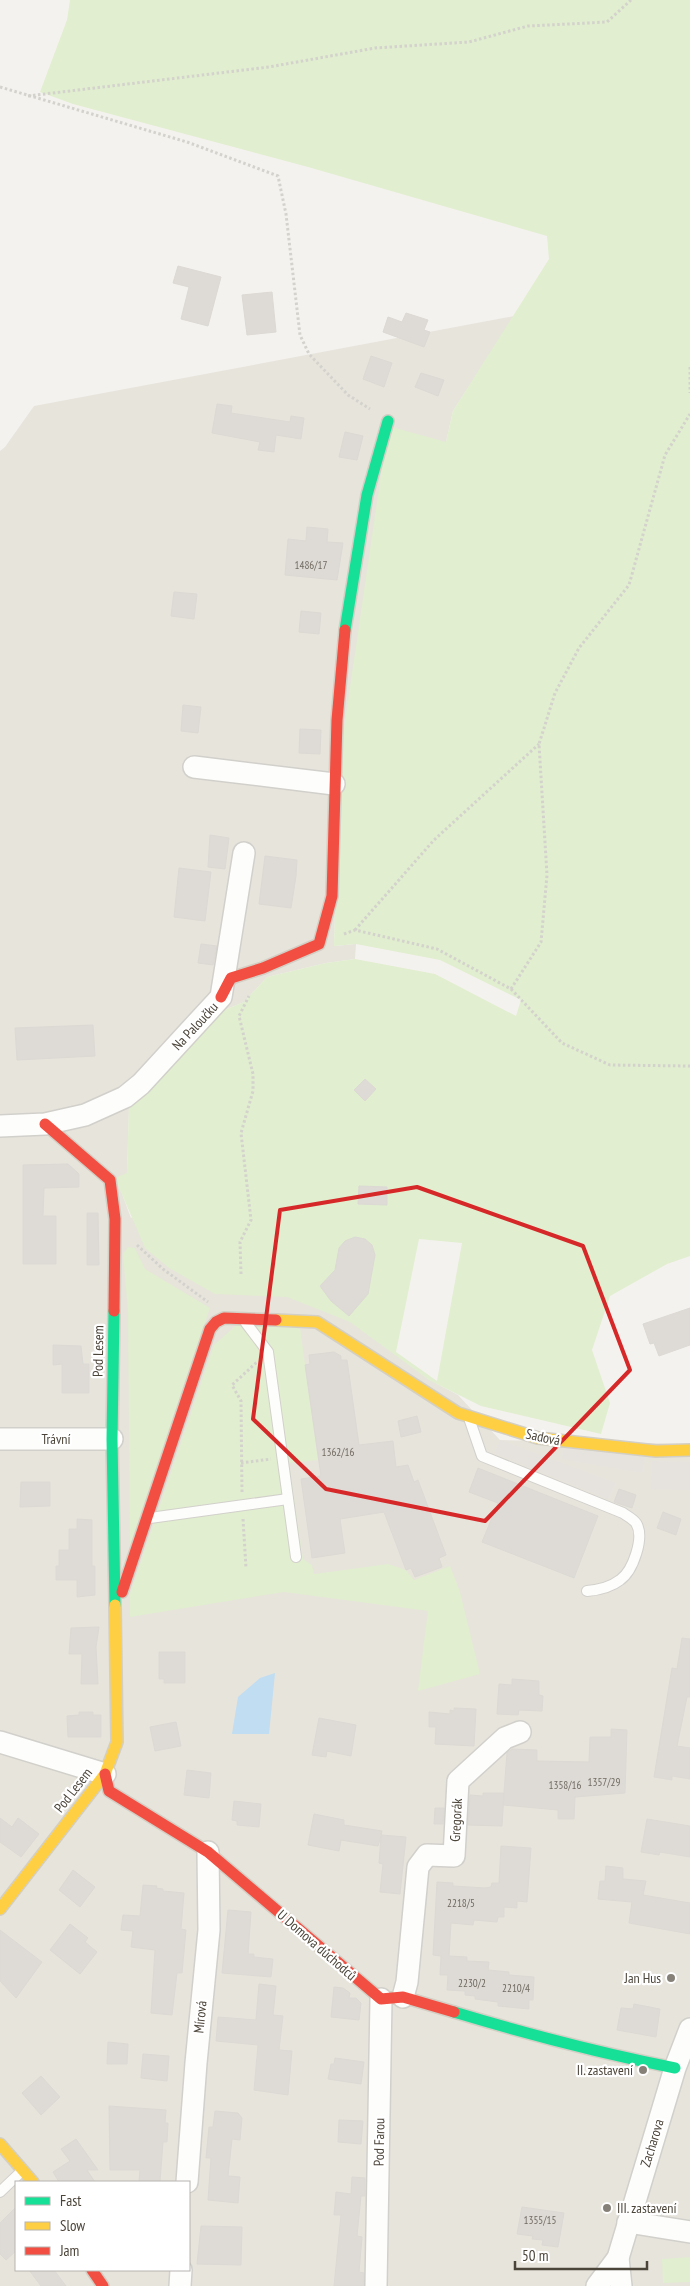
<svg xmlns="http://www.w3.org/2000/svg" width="690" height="2286" viewBox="0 0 690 2286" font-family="'PT Sans Narrow',sans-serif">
	<rect width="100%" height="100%" fill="#f4f2ee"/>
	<path fill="#e7e4dc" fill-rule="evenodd" d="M514,316l-61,95 -7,31 -107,321 -5,183 22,-2 -1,15 -29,4 -59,14 -23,25 -22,9 -11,14 -82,81 -2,68 -11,4 15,40 166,-155 80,277 51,39 30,16 42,45 190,4v842h-690v-1835l5,-4 29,-41zM16,2182h173v88h-173z"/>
	<g fill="#e1eecf" fill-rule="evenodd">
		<path d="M70,0h620v1256l-23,8 -57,32 -18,54 18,53 -9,31 -120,-28 -52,-26 -79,-58 -63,-25 -72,-3 -46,-26 -24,-20 -30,-70 12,-5 2,-67 82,-81 11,-14 22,-9 23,-25 59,-14 29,-4 80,15 81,42 5,-16 -81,-40 -84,-16 -22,2 5,-183 49,-337 58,16 7,-31 96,-152 -2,-23 -239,-69 -235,-63 -33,-12 27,-72zM419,1239l43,4 -25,138 -41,-29z"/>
		<polygon points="128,1247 135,1248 145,1269 210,1308 130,1546 128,1311 123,1254"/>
		<polygon points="241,1321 300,1327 318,1460 289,1463 303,1559 312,1565 314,1574 388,1564 406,1570 414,1580 450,1566 460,1592 480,1674 418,1691 428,1611 284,1592 130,1617 130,1594 214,1345"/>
		<polygon points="690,2257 690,2282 663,2283 662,2259"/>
	</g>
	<g fill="#e6e3df">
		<polygon points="500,1440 616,1483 608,1499 495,1453"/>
		<polygon points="563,1447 645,1457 642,1473 562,1459"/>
		<polygon points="652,1461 690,1462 690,1490 651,1489"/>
	</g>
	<polygon fill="#c0ddf1" points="275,1673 269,1734 232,1734 238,1697 260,1678"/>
	<g fill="#dedbd6" stroke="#dcd9d4">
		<polygon points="178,266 221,277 208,326 181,319 189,287 173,283"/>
		<polygon points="272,292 276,332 247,335 242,295"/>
		<polygon points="406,313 428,320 424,330 430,332 424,347 383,332 388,317 402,322"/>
		<polygon points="371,356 392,363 384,387 363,379"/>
		<polygon points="421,373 444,380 438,396 415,387"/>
		<polygon points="217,404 232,406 231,413 290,422 291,416 304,418 301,439 276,435 274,452 258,450 260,442 212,433"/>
		<polygon points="345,432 363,436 357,460 339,457"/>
		<polygon points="307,527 328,529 327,542 343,543 337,580 285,575 288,539 306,541"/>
		<polygon points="174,592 197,594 194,619 171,616"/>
		<polygon points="301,611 321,613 319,634 299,632"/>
		<polygon points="183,705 201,707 198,733 181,731"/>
		<polygon points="300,729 321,730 320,754 299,753"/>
		<polygon points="210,835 229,838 225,869 208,867"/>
		<polygon points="265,856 297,860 296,876 291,908 259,904"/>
		<polygon points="179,868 211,872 205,921 174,917"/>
		<polygon points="201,944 217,946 213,965 198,963"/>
		<polygon points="93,1025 95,1056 17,1060 15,1028"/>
		<polygon points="365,1079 376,1089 365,1101 354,1090"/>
		<polygon points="68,1164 79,1174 79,1187 44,1188 43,1216 56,1216 56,1264 23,1264 23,1165"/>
		<polygon points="359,1186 387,1187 387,1205 358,1204"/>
		<polygon points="87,1213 98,1213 99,1265 87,1265"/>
		<polygon points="355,1237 365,1239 372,1245 375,1255 368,1294 349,1316 331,1301 320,1286 335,1270 339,1248 345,1241"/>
		<polygon points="690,1308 690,1345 659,1356 654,1343 650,1344 643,1324"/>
		<polygon points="53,1345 81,1346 83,1364 89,1364 89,1393 62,1393 62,1364 53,1365"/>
		<polygon points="334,1352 341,1356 341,1360 347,1360 359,1445 393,1441 396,1467 408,1465 414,1482 418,1480 446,1555 439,1558 442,1567 415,1577 411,1568 406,1570 384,1512 340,1519 345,1553 312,1558 301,1479 321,1476 305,1365 310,1364 309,1355"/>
		<polygon points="417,1416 421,1432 401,1437 398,1421"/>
		<polygon points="478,1468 598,1516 574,1578 482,1542 498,1503 469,1492"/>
		<polygon points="21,1482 50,1482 50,1506 20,1507"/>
		<polygon points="619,1489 636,1495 632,1508 614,1502"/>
		<polygon points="663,1512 681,1519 676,1535 657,1528"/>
		<polygon points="77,1519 92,1520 92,1566 95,1566 95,1595 77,1597 77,1580 56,1580 56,1566 59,1566 59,1550 69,1550 69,1529 77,1529"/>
		<polygon points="99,1627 96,1647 98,1684 81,1684 82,1654 69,1654 71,1628"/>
		<polygon points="682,1638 690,1639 690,1697 687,1697 677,1746 690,1748 690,1779 672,1776 672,1780 654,1777 672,1668 677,1669"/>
		<polygon points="159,1652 185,1652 185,1683 164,1683 164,1679 159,1679"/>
		<polygon points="512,1679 539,1681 539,1695 543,1696 542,1711 519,1710 518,1715 497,1714 499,1684 512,1685"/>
		<polygon points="454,1708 476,1709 474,1746 435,1744 436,1727 429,1727 429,1712 450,1714 450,1710 454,1711"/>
		<polygon points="79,1712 93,1712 93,1715 101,1715 101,1737 68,1737 67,1716 79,1715"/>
		<polygon points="319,1718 356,1725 351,1756 327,1751 326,1757 312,1755"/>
		<polygon points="176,1722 181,1746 155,1751 150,1727"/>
		<polygon points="611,1729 627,1730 625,1793 575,1797 574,1819 558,1819 558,1810 503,1805 507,1753 512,1749 537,1750 537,1761 589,1762 590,1737 611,1737"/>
		<polygon points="187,1770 211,1773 209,1798 184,1795"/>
		<polygon points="483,1793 504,1793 502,1826 468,1825 470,1795 483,1796"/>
		<polygon points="234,1801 261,1804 259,1827 237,1825 237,1821 232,1820"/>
		<polygon points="435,1808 444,1808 443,1824 434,1824"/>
		<polygon points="314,1814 344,1820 344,1825 382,1831 381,1835 406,1837 400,1894 380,1892 383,1864 379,1863 381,1836 378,1846 341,1840 339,1851 308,1845"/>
		<polygon points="0,1818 12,1827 18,1818 39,1834 21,1857 0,1842"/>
		<polygon points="647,1819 690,1826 690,1857 660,1852 659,1855 641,1852"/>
		<polygon points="501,1846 531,1848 527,1902 517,1901 517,1908 504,1907 504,1917 498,1917 497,1922 474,1920 473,1925 451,1923 449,1956 467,1957 467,1961 489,1962 488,1970 509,1972 509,1975 534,1977 533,2000 529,2000 529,2009 498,2006 498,2002 475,1999 475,1996 465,1995 465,1991 447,1990 448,1975 440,1975 441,1956 433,1955 437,1882 453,1883 453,1886 485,1888 491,1887 492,1883 499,1883"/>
		<polygon points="606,1866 623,1868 623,1879 646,1881 643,1895 690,1903 690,1934 629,1923 632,1902 598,1899 600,1881 605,1881"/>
		<polygon points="73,1870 95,1887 80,1907 59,1890"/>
		<polygon points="143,1885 157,1886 156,1888 163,1889 163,1891 184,1893 181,1929 186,1930 182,1973 177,1973 172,2015 151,2013 155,1950 131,1947 133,1931 121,1930 123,1915 140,1916"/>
		<polygon points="228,1910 251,1912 248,1954 254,1954 254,1957 273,1959 271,1977 222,1973"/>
		<polygon points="70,1924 88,1938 85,1942 97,1952 80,1974 50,1950"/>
		<polygon points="0,1930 42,1962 16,1998 0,1981"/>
		<polygon points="259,1984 276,1986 273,2015 283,2016 279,2050 292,2051 288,2095 254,2090 258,2045 216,2041 218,2017 256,2020"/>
		<polygon points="334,1987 343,1988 350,1993 349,1998 356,1998 361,2003 359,2020 331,2017"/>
		<polygon points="634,2004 660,2009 656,2037 617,2030 621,2008 633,2009"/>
		<polygon points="108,2042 128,2044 127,2064 107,2064"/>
		<polygon points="143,2054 169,2056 167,2081 141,2078"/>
		<polygon points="335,2058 364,2062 361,2084 328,2079 331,2064 334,2064"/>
		<polygon points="41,2076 60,2097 41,2115 22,2093"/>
		<polygon points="109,2106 166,2110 165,2123 168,2123 167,2142 163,2142 160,2182 139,2182 140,2170 110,2170"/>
		<polygon points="215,2111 238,2113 242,2118 240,2140 232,2139 228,2176 240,2177 238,2203 208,2200 211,2158 206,2158 209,2127 213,2127"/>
		<polygon points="339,2120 363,2121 361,2144 338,2142"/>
		<polygon points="76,2139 98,2170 87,2170 95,2182 59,2182 53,2172 70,2161 61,2149"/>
		<polygon points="352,2177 365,2178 365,2196 361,2196 357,2236 362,2237 359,2272 364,2273 364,2286 334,2286 341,2215 334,2215 336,2192 351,2194"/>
		<polygon points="16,2207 16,2251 6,2260 0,2254 0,2223"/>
		<polygon points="522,2207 564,2213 558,2247 542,2245 543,2240 532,2239 533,2236 517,2234"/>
		<polygon points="201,2226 242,2227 241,2265 197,2264"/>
		<polygon points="29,2270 54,2270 66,2286 41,2286"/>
	</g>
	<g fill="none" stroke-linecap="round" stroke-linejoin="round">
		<defs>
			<g id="lane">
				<polyline points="246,1323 268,1352 296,1557"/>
				<path d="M470,1421l12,35 141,57c4,3 10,6 13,10 9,14 -3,48 -16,57 -9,7 -22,10 -33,11"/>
				<polyline points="150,1518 288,1499"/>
				<polyline points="0,2192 22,2171"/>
			</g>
			<g id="street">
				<polyline points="194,767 334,784"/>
				<polyline points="0,1126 45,1124 85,1115 125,1097 141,1084 221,997 244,853"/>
				<polyline points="0,1439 112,1439"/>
				<polyline points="0,1742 105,1774"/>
				<polyline points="403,1997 407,1982 418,1867 427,1855 454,1856 458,1781 505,1738 520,1732"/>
				<polyline points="187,2182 196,2063 209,1930 208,1852"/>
				<polyline points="628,2222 690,2232"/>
				<polyline points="618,2258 621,2286"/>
				<polyline points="180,2286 181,2270"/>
				<polyline points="376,2286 381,1999"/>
				<polyline points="597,2286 618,2258 675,2068 690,2029"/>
			</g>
			<g id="fast">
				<polyline points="345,630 367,495 388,421"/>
				<polyline points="114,1311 112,1439 115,1605"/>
				<path d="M454,2012c73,22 146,41 221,56"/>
			</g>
			<g id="slow">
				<polyline points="276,1320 317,1322 458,1413 538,1438 656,1451 690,1450"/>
				<polyline points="0,1909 105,1774 117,1742 115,1605"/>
				<polyline points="0,2144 33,2182"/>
			</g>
			<g id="jam">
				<polyline points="221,997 231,978 263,968 319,944 332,896 337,720 345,630"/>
				<polyline points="45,1124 110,1180 115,1219 114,1311"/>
				<polyline points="122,1592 210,1329 216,1322 224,1318 276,1320"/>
				<polyline points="105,1774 109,1791 208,1852 381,1999 403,1997 454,2012"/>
				<polyline points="92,2270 103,2286"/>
			</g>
		</defs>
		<use href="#lane" stroke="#d2d0cb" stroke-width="12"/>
		<use href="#street" stroke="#d2d0cb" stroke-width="24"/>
		<use href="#fast" stroke="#d3cfc5" stroke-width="14"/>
		<use href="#slow" stroke="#d3cfc5" stroke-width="14"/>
		<use href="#jam" stroke="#d3cfc5" stroke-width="14"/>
		<g stroke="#d3d2cc" stroke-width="3" stroke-dasharray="2.5 2.5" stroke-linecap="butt">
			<polyline points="0,87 187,142 278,176 286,214 300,335 309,354 348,395 370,409"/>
			<polyline points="28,96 269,67 375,48 469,42 528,26 607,22 631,0"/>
			<polyline points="690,367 690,393"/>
			<polyline points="355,930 434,840 539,744"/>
			<polyline points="344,934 355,930 437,949 511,989 562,1043 610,1065 690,1066"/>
			<polyline points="511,989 541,942 547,875 539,744 555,693 579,648 629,585 665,455 690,414"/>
			<polyline points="137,1245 163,1269 208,1302"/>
			<polyline points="241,1274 240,1242 251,1220 241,1133 253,1091 253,1074 239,1016 249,996"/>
			<polyline points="241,1463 271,1459"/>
			<polyline points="242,1492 241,1401 232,1385 257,1362"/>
			<polyline points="243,1519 246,1568"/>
		</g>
		<use href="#lane" stroke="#fdfdfc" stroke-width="10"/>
		<use href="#street" stroke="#fdfdfc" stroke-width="21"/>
		<use href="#fast" stroke="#16e098" stroke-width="11"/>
		<use href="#slow" stroke="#ffcf43" stroke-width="11"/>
		<use href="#jam" stroke="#f24e42" stroke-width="11"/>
	</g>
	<path fill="none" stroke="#d62828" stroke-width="4" stroke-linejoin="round" d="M417,1187l166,59 47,124 -145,151 -159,-32 -73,-70 27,-209z"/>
	<g fill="#868178" stroke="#fff" stroke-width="2">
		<circle cx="671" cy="1978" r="5"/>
		<circle cx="643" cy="2070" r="5"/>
		<circle cx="607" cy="2208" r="5"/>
	</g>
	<g text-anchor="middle" stroke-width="4.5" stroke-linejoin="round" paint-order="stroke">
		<g font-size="11" fill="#706a61">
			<text x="311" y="569">1486/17</text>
			<text x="338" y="1456">1362/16</text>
			<text x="604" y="1786">1357/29</text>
			<text x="565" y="1789">1358/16</text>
			<text x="461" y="1907">2218/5</text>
			<text x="472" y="1987">2230/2</text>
			<text x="516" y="1992">2210/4</text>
			<text x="540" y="2224">1355/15</text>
		</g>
		<g font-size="14" fill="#4b4439" stroke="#fff">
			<text transform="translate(195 1026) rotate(-47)" y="5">Na Paloučku</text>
			<text transform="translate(98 1351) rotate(-89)" y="5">Pod Lesem</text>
			<text transform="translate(543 1437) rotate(12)" y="5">Sadová</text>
			<text x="56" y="1444">Trávní</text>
			<text transform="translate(73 1790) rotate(-52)" y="5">Pod Lesem</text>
			<text transform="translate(456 1820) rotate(-87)" y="5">Gregorák</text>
			<text transform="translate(317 1945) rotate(41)" y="5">U Domova důchodců</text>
			<text transform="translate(200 2017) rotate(-84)" y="5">Mírová</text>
			<text transform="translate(379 2142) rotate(-89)" y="5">Pod Farou</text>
			<text transform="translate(652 2143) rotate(-73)" y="5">Zacharova</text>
		</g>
		<g font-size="14" fill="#4b4439" stroke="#fff" text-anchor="end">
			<text x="661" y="1983">Jan Hus</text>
			<text x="633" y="2075">II. zastavení</text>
			<text x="617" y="2213" text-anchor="start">III. zastavení</text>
		</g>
	</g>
	<rect x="15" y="2181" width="175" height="90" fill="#ffffff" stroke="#b7b4b0"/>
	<rect x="25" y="2197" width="25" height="8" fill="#16e098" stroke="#b7b4b0"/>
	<text x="60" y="2206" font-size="15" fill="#4b4439">Fast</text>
	<rect x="25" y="2222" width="25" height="8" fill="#ffcf43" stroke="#b7b4b0"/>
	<text x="60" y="2231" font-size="15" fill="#4b4439">Slow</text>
	<rect x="25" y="2247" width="25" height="8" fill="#f24e42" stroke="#b7b4b0"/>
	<text x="60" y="2256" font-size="15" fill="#4b4439">Jam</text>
	<path d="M515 2261v8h132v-8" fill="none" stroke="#4b4439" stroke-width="2.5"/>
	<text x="522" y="2261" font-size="15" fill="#4b4439" stroke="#ffffff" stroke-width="4" paint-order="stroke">50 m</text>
</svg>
